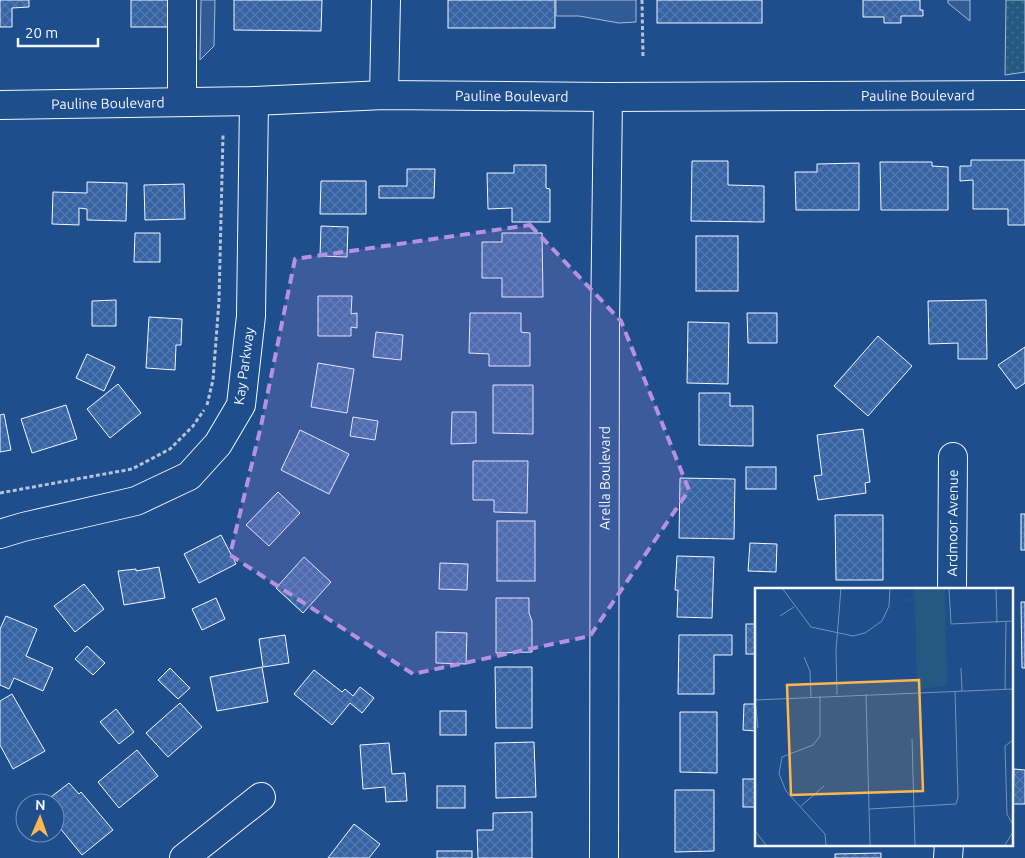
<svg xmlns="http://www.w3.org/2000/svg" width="1025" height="858" viewBox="0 0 1025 858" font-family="Ubuntu,sans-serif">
	<defs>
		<pattern id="grass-dots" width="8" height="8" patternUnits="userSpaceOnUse" patternTransform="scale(1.25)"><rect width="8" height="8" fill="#245a82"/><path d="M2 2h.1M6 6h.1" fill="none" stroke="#447295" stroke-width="1.8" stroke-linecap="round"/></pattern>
		<pattern id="building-cross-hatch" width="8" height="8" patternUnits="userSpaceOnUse" patternTransform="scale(1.25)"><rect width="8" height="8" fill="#3563a3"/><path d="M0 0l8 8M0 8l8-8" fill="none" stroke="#537ab1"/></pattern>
	</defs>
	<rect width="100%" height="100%" fill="#1f4e8c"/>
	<polygon fill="url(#grass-dots)" stroke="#a8bbd7" points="1006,0 1025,0 1025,72 1005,75"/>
	<g fill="#305b95" stroke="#a8bbd7">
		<polygon points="201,0 215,0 214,46 200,60"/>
		<polygon points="556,0 636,0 636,22 619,23 579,16 556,16"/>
		<polygon points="948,0 970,0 970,21 948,3"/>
	</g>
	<g fill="url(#building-cross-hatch)" stroke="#f2f6ff">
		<polygon points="0,0 29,0 29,7 12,8 12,27 0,27"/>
		<rect x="131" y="0" width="47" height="27"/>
		<polygon points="234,0 322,0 321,31 234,30"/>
		<rect x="448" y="0" width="107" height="28"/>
		<rect x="657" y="0" width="105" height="23"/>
		<polygon points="863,0 920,0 920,10 923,10 923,16 901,16 901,23 884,23 884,17 863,17"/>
		<polygon points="971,160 1025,160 1025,225 1008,225 1008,209 973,209 973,180 960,181 960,166 971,166"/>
		<polygon points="692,161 728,161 728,185 764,186 764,222 691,221"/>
		<polygon points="880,162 932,162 932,166 948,167 948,210 881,210"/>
		<polygon points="859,163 859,210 796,210 795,172 817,172 817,164"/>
		<polygon points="514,165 546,165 546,188 550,189 550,222 512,222 512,208 488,209 487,173 514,173"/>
		<polygon points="407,169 435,169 434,198 379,198 379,186 407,186"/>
		<polygon points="321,181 366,181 366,214 320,214"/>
		<polygon points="87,182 127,183 126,221 87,220 87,209 79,208 79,225 52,224 53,192 87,193"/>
		<polygon points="184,184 185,219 145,220 144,185"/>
		<polygon points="321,226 348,227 347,257 320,256"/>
		<polygon points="135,233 160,233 160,262 134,262"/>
		<polygon points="502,233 542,233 543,297 502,297 502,278 482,278 482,242 502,242"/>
		<rect x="696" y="236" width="42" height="55"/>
		<polygon points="318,296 352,296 351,314 357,313 357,328 351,327 351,336 318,336"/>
		<polygon points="116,300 116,326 92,326 92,301"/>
		<polygon points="986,300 987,359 958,359 958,343 929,344 928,301"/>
		<polygon points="470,313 521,313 521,332 530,333 530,366 489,366 489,354 469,353"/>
		<polygon points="747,313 777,313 777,343 748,343"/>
		<polygon points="149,317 182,319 181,345 176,345 175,370 146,368"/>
		<polygon points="688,322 729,323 728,384 687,383"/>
		<polygon points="376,332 403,335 401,360 373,357"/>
		<polygon points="878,336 912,366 868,416 834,386"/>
		<polygon points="1025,347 1025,383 1016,389 998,365"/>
		<polygon points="87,354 115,367 104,391 76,378"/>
		<polygon points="318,363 354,369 347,413 311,407"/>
		<polygon points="118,384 141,413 110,438 87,409"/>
		<polygon points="493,385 533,385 533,434 493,433"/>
		<polygon points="699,393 730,393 730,406 753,406 753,446 699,445"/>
		<polygon points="66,405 77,439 32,453 21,419"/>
		<polygon points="452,412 476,412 476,443 451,444"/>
		<polygon points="4,414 11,450 0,452 0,415"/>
		<polygon points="353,417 378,421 375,440 350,436"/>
		<polygon points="863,429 870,482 865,483 866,493 818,500 814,476 822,475 817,435"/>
		<polygon points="300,430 349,454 329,494 281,470"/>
		<polygon points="473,461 528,461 527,513 494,512 494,500 473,500"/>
		<rect x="746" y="467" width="30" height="22"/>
		<polygon points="680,478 735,479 734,539 679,538"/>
		<polygon points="278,492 300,513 269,546 246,525"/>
		<rect x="1021" y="514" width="4" height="36"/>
		<polygon points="835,515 883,515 883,580 836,580"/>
		<rect x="497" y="521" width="38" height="60"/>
		<polygon points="221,535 236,564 199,583 184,554"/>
		<polygon points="750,543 777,544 776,572 748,571"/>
		<polygon points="677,556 714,557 712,618 677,617 678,590 675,590"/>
		<polygon points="304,557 331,582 303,613 276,588"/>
		<polygon points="440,563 468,564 467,590 439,589"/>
		<polygon points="159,567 165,598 124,605 118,571 136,569 136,571"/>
		<polygon points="84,584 104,609 75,632 54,606"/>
		<polygon points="216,598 225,619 202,630 192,609"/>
		<polygon points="496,598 529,598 529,613 532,621 532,652 496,653"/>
		<polygon points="1021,602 1025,602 1025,668 1022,668"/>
		<polygon points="6,616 37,629 26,656 53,668 43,691 14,678 9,689 0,685 0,629"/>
		<rect x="746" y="624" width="10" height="30"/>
		<polygon points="436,632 467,633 466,664 436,663"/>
		<polygon points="285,635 289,663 263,667 259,639"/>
		<polygon points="679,635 732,635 732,655 714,655 714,694 678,694"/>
		<polygon points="87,646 105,663 93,675 75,659"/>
		<polygon points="262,667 268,702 217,711 210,677"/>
		<polygon points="495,667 532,667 532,728 496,728"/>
		<polygon points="170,668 190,688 178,699 158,680"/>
		<polygon points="314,670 342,692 345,689 353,696 360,687 374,698 362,713 350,703 332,725 294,694"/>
		<polygon points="12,694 45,751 13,769 0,745 0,701"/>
		<polygon points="180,703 202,727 168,757 146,733"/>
		<polygon points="744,704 756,704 756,731 743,730"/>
		<polygon points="116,709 134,732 119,744 100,722"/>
		<rect x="440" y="711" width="26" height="24"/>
		<polygon points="680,712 717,712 717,773 680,772"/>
		<polygon points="534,742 536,797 496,798 495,743"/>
		<polygon points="389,743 392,774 405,773 407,801 386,802 385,787 363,789 360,745"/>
		<polygon points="137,750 158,776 119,808 98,782"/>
		<polygon points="1014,769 1025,770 1025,804 1013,804"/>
		<rect x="743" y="779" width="13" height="28"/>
		<polygon points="69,783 79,794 81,792 113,830 82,855 55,822 55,803 43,803"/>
		<rect x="437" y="786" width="28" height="22"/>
		<polygon points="675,790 714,790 714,851 675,852"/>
		<polygon points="532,812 532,858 478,858 477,830 493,830 493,813"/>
		<polygon points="354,824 380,844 369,858 328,858"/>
		<rect x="437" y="851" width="35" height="7"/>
		<polygon points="881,853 881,858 835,858 835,854"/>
	</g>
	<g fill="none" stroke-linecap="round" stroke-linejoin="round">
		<defs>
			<g id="minor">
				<polyline points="182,0 182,102"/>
				<polyline points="384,95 386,0"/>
				<path id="s1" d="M0,105l254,-4 130,-6 224,2 417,-2"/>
				<polyline points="0,534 23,527 136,501 189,476 218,444 241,405 251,316 254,101"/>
				<path id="s2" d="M952,589l1,-132"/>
				<polyline points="184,858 261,797"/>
				<path id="s3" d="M604,858l1,-531 3,-230"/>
				<polyline points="948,858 949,844"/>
			</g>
		</defs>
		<use href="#minor" stroke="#f2f6ff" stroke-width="30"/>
		<g stroke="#b3c4dc" stroke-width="3" stroke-dasharray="4 2.5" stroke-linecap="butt">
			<polyline points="642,0 643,58"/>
			<polyline points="207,405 213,380 219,301 223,135"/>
			<polyline points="0,493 132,469 170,449 193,426 204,410"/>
		</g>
		<use href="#minor" stroke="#1f4e8c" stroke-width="28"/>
	</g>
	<path fill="#b691df" fill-opacity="0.2" stroke="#b691df" stroke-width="4" stroke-dasharray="10 6" stroke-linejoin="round" d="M530,225l91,96 68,169 -99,146 -177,38 -183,-119 31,-129 34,-167z"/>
	<g text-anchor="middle" stroke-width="4" stroke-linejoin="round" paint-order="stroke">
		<g font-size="14" fill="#f2f6ff" stroke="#1f4e8c">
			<text dy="5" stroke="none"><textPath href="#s1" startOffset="918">Pauline Boulevard</textPath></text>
			<text dy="5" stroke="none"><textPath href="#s1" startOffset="512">Pauline Boulevard</textPath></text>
			<text dy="5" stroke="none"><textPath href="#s1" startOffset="108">Pauline Boulevard</textPath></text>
			<text transform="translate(244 366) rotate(-82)" y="5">Kay Parkway</text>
			<text dy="5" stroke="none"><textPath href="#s3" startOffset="380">Arella Boulevard</textPath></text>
			<text dy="5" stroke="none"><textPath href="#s2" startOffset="66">Ardmoor Avenue</textPath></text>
		</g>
	</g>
	<g transform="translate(755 588)">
		<rect width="258" height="258" fill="#1f4e8c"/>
		<path d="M159,0h31l2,97 -30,5 -2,-89 -21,-1 20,-1z" fill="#245a82"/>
		<path fill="none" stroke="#7391ba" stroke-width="1" d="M27,0l29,39 42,9 12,-3 17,-12 7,-15 1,-18M194,0l2,36 62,-3M241,0l1,35M25,28l14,-9M49,69l6,14 1,26M206,80l1,23M250,102l1,-68M111,106l4,151M82,107l-1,-45 5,-62M65,108v40l-7,9 -31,12 -3,17 7,17 39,43 1,11M0,112l258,-11M0,112l3,28M157,151l3,106M258,152l-8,6 2,68 6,11M46,218l23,-20M114,221l87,-5 2,-7 -3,-106M0,243l11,14M250,257l8,-13"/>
		<path fill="#ffb74d" fill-opacity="0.15" stroke="#ffb74d" stroke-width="2.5" d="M164,92l4,111 -132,4 -4,-110z"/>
		<rect width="258" height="258" fill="none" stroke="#f2f6ff" stroke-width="2.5"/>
	</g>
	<g transform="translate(40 818) rotate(2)"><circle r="24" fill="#1f4e8c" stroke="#7391ba"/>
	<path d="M0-4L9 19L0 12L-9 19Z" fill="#ffb74d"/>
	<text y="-8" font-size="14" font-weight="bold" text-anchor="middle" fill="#f2f6ff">N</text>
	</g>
	<path d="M18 38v8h80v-8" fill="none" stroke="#f2f6ff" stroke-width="2.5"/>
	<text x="25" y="38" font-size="15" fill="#f2f6ff" stroke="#1f4e8c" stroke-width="4" paint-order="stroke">20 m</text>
</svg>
